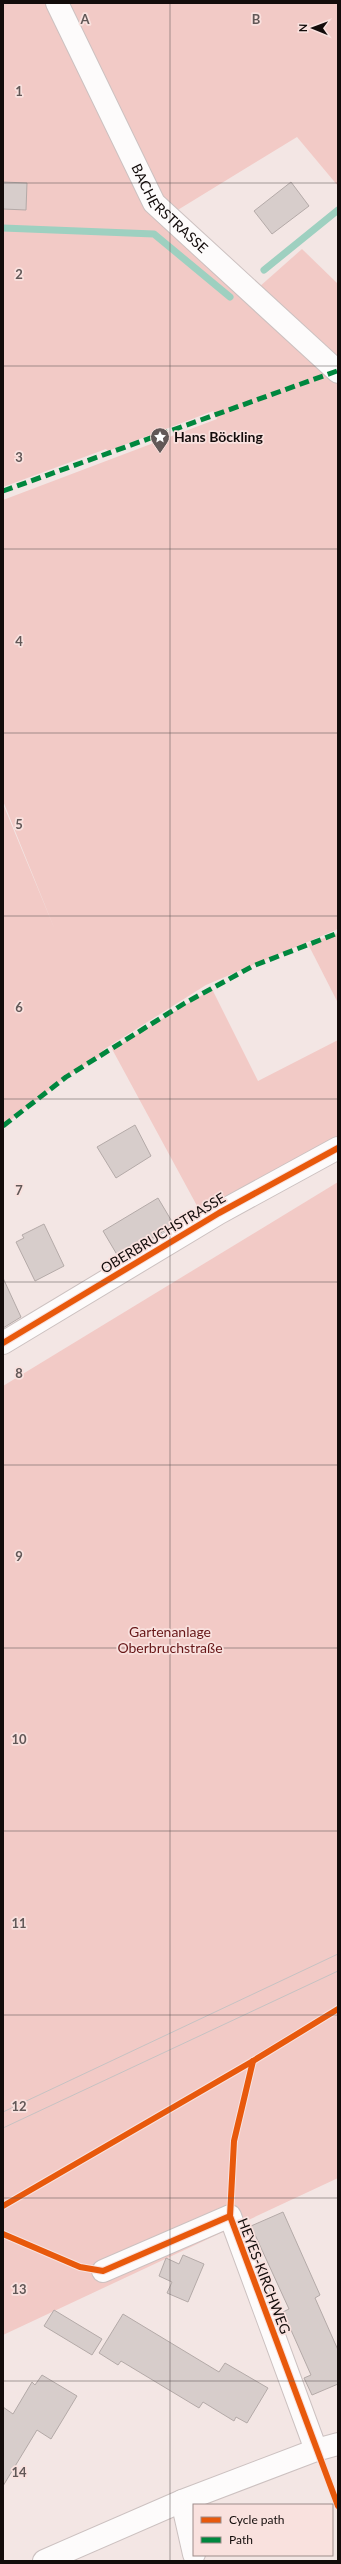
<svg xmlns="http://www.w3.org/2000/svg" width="341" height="2564" viewBox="0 0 341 2564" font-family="Lato,sans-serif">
	<rect width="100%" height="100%" fill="#f3e6e4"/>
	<g fill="#f2cac6">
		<polygon points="3,3 338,3 338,186 297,137 163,219 338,381 338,929 206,985 103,1050 105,1053 66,1077 3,1126 3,804 55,930 3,801 3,500 217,419 213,411 108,451 106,449 3,487"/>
		<polygon points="302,249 338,284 338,357 258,288"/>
		<polygon points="338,933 338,1003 308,944"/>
		<polygon points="212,989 258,1081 338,1040 338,1140 202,1215 112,1049"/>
		<polygon points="338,1182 338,2178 3,2335 3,1386"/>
	</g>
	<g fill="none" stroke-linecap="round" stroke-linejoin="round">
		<g stroke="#9ed0c0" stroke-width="7">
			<polyline points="3,228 154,234 230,297"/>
			<polyline points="264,270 338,210"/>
		</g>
	</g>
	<g fill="#d7cdcb" stroke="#b4aaa8">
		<polygon points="3,182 27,183 26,210 3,209"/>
		<polygon points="291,182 309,206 272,234 254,211"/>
		<polygon points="135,1125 151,1156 116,1178 97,1147"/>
		<polygon points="158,1198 174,1225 119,1258 103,1231"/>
		<polygon points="44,1224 64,1266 35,1281 16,1242 24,1238 22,1235"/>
		<polygon points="3,1278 21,1317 3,1328"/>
		<polygon points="283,2212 320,2295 315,2298 338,2350 338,2384 312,2395 304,2378 311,2375 283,2312 289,2309 251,2226"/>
		<polygon points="183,2255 204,2264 188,2302 167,2293 172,2282 159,2276 166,2258 179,2264"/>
		<polygon points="54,2310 102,2339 92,2355 44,2326"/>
		<polygon points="123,2314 219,2372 225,2363 268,2388 247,2423 236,2417 234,2421 203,2402 199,2408 121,2361 118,2365 99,2353"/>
		<polygon points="42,2375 77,2396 51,2439 37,2430 3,2486 3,2407 13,2414 32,2382 35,2385"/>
	</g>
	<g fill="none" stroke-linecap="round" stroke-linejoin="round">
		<defs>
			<g id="minor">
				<path id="s1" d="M57,3l97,200 184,169"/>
				<polyline points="3,1343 219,1213 338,1148"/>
				<polyline points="103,2271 230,2216 316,2450"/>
				<polyline points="182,2501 194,2554"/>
				<polyline points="44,2561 182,2501 316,2450 338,2444"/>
			</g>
		</defs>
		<use href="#minor" stroke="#ccc1c0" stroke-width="24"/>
		<use href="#minor" stroke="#fdfbfb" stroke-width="22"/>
		<g stroke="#c6c2c2" stroke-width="1">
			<polyline points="3,2112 338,1954"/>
			<polyline points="3,2128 338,1971"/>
		</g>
		<g stroke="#00873e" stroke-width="5" stroke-dasharray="10 5" stroke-linecap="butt">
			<polyline points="3,491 337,371"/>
			<polyline points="3,1126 66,1077 185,1003 253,966 338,933"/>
		</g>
		<defs>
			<g id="cycleway">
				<polyline points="3,1343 219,1213 338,1148"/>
				<polyline points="3,2206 253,2061 338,2009"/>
				<polyline points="230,2216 234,2141 253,2061"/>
				<polyline points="3,2234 80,2267 103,2271 230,2216 338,2506"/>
			</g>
		</defs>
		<use href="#cycleway" stroke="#f9e1de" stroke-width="8"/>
		<use href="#cycleway" stroke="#e8590c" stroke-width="6"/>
	</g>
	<path fill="none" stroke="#615857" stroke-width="1" stroke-opacity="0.55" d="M170,3v2558M3,183h335M3,366h335M3,549h335M3,733h335M3,916h335M3,1099h335M3,1282h335M3,1465h335M3,1648h335M3,1831h335M3,2015h335M3,2198h335M3,2381h335"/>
	<defs>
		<symbol id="sight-pin" viewBox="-11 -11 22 30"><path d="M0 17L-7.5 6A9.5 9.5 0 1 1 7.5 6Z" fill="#615857" stroke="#f9e1de"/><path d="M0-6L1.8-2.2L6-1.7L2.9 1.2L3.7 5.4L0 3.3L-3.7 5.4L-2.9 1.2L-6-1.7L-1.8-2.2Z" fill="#fff"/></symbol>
	</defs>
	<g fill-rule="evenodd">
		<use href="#sight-pin" x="149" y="426" width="22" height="30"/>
	</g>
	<g text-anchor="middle" stroke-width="3.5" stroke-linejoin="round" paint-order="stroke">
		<g font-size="14" fill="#130c0b" stroke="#f9e1de">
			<text dy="5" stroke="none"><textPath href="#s1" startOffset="236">BACHERSTRASSE</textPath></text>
			<text transform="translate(163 1233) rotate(-31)" y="5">OBERBRUCHSTRASSE</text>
			<text transform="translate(264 2276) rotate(69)" y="5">HEYES-KIRCHWEG</text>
		</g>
		<g font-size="14" font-weight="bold" fill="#130c0b" stroke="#f9e1de" text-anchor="start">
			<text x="174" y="442">Hans Böckling</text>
		</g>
		<g font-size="14" fill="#661617" stroke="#f9e1de">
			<text x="170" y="1637">Gartenanlage<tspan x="170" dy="16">Oberbruchstraße</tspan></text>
		</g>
	</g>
	<g font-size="13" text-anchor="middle" font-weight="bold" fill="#615857" stroke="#f9e1de" stroke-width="3.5" stroke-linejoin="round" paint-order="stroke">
		<text x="85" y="24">A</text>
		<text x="256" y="24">B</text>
		<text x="19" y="96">1</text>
		<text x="19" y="279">2</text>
		<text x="19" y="462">3</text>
		<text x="19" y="646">4</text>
		<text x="19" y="829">5</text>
		<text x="19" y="1012">6</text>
		<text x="19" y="1195">7</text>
		<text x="19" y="1378">8</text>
		<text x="19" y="1561">9</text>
		<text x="19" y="1744">10</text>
		<text x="19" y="1928">11</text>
		<text x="19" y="2111">12</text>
		<text x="19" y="2294">13</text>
		<text x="19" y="2477">14</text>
	</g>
	<rect width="341" height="2564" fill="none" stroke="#130c0b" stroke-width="8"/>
	<rect x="193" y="2504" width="140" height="52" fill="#f9e1de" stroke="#9d8c8a"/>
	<rect x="201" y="2517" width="20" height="6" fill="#e8590c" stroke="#9d8c8a"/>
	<text x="229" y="2524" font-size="12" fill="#130c0b">Cycle path</text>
	<rect x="201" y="2537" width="20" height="6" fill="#00873e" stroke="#9d8c8a"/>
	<text x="229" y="2544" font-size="12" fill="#130c0b">Path</text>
	<g transform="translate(313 28) rotate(271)" stroke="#f9e1de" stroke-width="3" paint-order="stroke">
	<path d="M0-3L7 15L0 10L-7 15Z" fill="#130c0b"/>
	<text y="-6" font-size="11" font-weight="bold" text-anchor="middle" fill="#130c0b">N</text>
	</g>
</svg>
